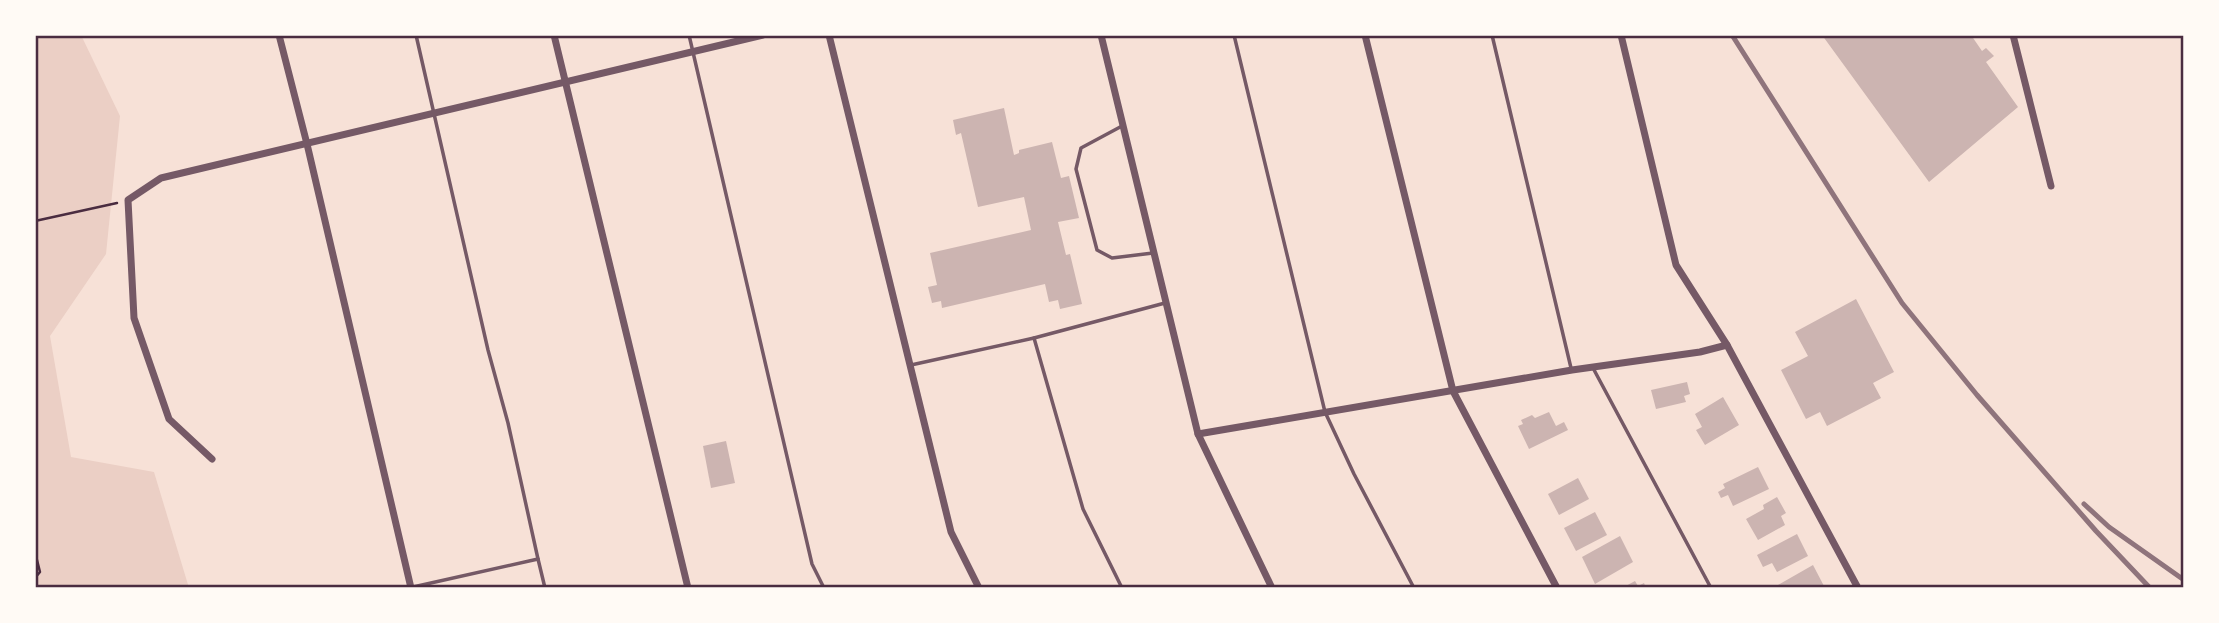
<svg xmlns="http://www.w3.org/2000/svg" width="2219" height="623" viewBox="0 0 2219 623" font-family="'Zilla Slab',serif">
	<rect width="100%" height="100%" fill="#f7e1d7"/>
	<polygon fill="#ebcfc5" points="35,35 81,35 120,116 106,254 50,336 71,457 154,472 189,588 35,588"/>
	<g fill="#ccb4b1">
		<polygon points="1822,35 1971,35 1982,51 1986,48 1994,56 1986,62 2018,107 1929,182"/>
		<polygon points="1004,108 1014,155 1019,153 1019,150 1052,142 1061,178 1069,176 1079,218 1058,222 1066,255 1070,254 1082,304 1060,309 1058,300 1049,302 1045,284 942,308 941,301 932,303 928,287 937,285 930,253 1031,230 1024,197 978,207 961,133 956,135 953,120"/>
		<polygon points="1856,299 1894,372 1873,383 1881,398 1827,426 1820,412 1806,419 1781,370 1808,356 1795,332"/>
		<polygon points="1687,382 1690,394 1684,396 1686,402 1656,409 1651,390"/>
		<polygon points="1723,397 1739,425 1705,445 1696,430 1702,427 1695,414"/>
		<polygon points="1549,412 1556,426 1564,422 1568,430 1529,449 1518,426 1523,424 1521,420 1532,415 1535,418"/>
		<polygon points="726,441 735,483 711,488 703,446"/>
		<polygon points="1758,467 1769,489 1733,506 1728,495 1721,498 1718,492 1725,488 1723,484"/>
		<polygon points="1578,478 1589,499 1559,515 1548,494"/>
		<polygon points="1777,497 1786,513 1781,516 1785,525 1758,540 1746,519 1764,509 1763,505"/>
		<polygon points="1595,512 1607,535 1576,551 1564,528"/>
		<polygon points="1797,534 1808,556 1777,572 1772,563 1763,567 1757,555"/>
		<polygon points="1620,536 1633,562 1595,584 1582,557"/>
		<polygon points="1813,565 1825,588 1779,588 1778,585"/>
		<polygon points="1635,581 1638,586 1644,583 1646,588 1622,588"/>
	</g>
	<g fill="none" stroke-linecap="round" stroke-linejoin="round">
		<g stroke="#4a2c40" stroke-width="2.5">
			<polyline points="35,221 117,203"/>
			<polyline points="35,552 40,572 35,578"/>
		</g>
		<g stroke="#755966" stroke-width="3.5">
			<polyline points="689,35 812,564 824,588"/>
			<polyline points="1234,35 1325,412 1354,474 1414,588"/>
			<polyline points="1492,35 1571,368"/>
			<polyline points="1122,126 1081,148 1076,169 1097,250 1112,258 1153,253"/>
			<polyline points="1034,338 1083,509 1122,588"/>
			<polyline points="911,365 1034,338 1165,303"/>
			<polyline points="1593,368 1711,588"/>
			<polyline points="538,559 545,588"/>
			<polyline points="413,587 538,559 508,423 488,350 416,35"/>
		</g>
		<g stroke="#755966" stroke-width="7">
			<polyline points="279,35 307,144 411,588"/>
			<polyline points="554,35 688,588"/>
			<polyline points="829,35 951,532 979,588"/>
			<polyline points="1101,35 1198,434 1272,588"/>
			<polyline points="1365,35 1453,391 1557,588"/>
			<polyline points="1621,35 1676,265 1727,345 1858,588"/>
			<polyline points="2013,35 2051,186"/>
			<polyline points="1198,434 1572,370 1700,352 1727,345"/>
			<polyline points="212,459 169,419 134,318 128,200 161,178 763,35"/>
		</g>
		<g stroke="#8f747c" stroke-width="5">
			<polyline points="1732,35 1902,303 1977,395 2096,531 2150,588"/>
			<polyline points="2084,504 2109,527 2184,580"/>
		</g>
	</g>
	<rect width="2219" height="623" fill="none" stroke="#fffaf5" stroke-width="74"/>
	<rect x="37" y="37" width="2145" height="549" fill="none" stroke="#4a2c40" stroke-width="2.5"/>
</svg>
